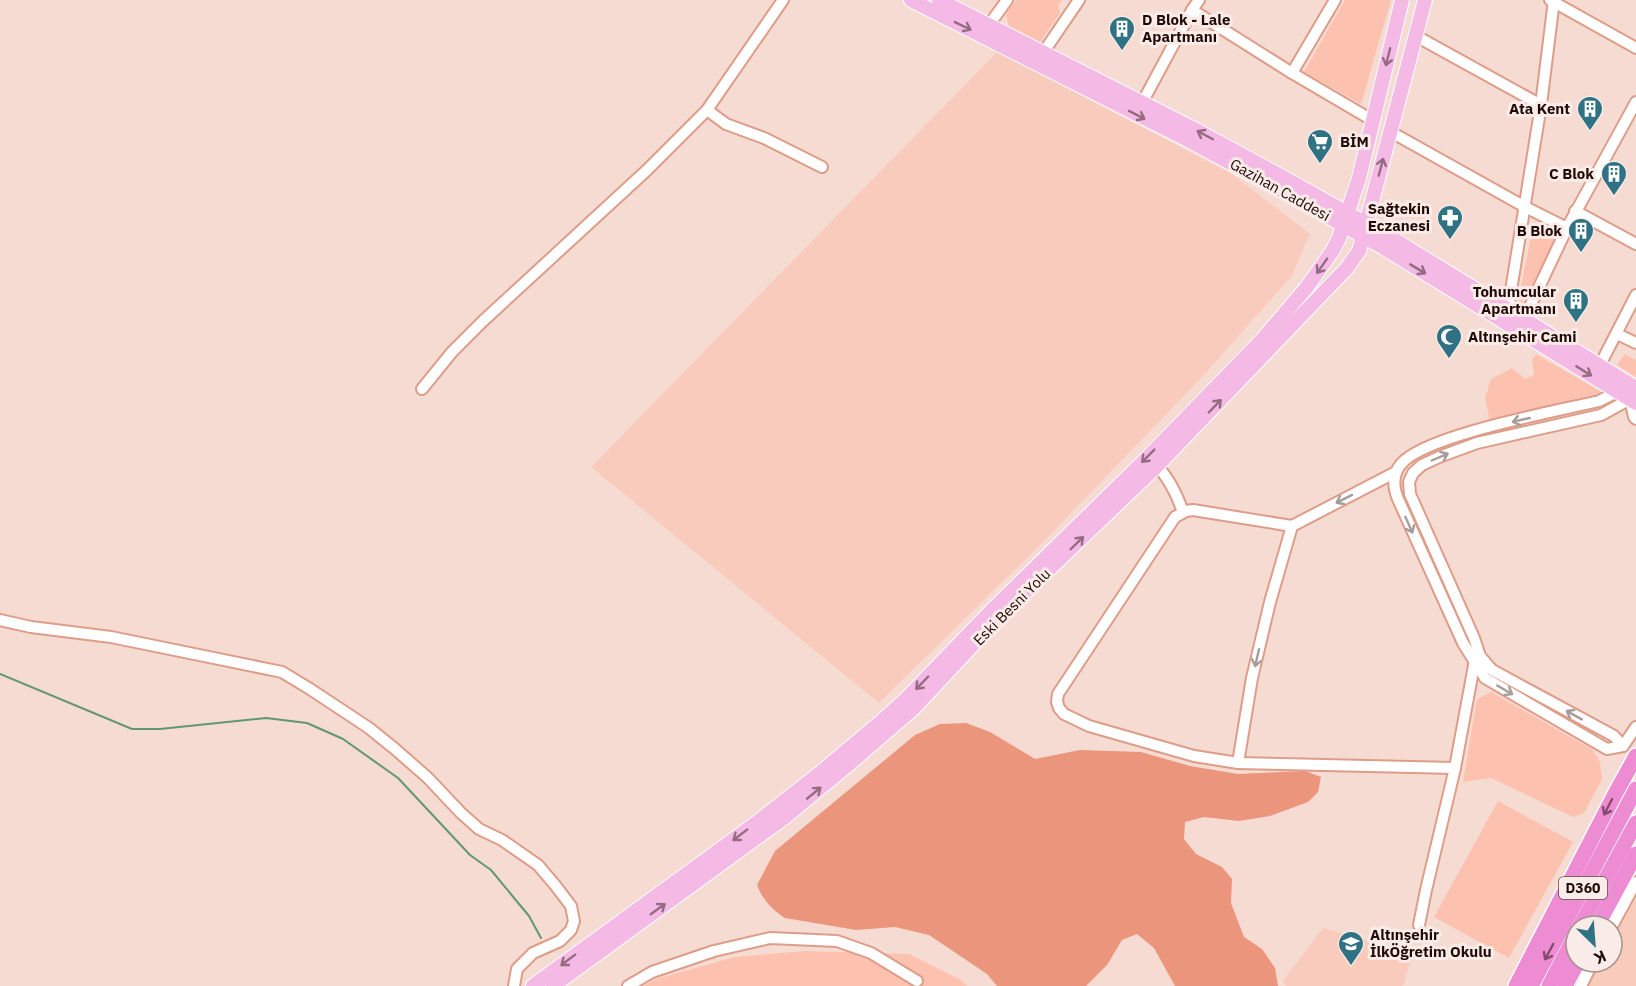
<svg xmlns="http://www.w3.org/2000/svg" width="1636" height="986" viewBox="0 0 1636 986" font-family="'IBM Plex Sans',sans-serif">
	<rect width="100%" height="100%" fill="#f6dbd2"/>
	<g fill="#f9cbbd">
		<polygon points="997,52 1232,174 1310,234 1291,277 1202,377 1042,543 879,703 591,467"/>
		<polygon points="1636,875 1636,986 1575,986 1588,962 1612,962 1612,926 1608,926"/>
		<polygon points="1323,928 1413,953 1403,986 1286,986 1283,981"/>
	</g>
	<g fill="#fcc1af">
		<polygon points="1016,0 1062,0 1058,6 1060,13 1040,42 1009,26 1006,14"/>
		<polygon points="1345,0 1391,0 1361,104 1304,72"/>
		<polygon points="1534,222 1559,235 1522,303 1518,302"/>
		<polygon points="1625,354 1636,360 1636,377 1617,365"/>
		<polygon points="1537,355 1600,391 1600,393 1490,422 1485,398 1491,379 1512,368 1525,379 1534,375 1532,358"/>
		<polygon points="1491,692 1593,750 1600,762 1602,779 1584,813 1573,817 1491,778 1463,782 1477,699"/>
		<polygon points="1498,801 1573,842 1509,958 1434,917"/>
		<polygon points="804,951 909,954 959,979 968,986 643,986 656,979 735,957"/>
	</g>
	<path fill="#ea957c" d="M966,723l24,9 45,27 45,-9 61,2 49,14 48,8 67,-3 16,6 -3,15 -10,10 -38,14 -31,5 -35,-4 -19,5 -1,17 12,15 26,13 10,12 -1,24 13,34 18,12 13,19 3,18h-103l-21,-38 -17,-14 -15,6 -15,25 -21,21h-89l-10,-12 -58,-39 -34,-8 -39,3 -71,-12c-14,-9 -22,-18 -28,-33l18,-34 140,-116 25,-11z"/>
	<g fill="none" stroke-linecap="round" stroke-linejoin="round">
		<polyline stroke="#619773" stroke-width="2" points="0,674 132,729 160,729 266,718 307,723 343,739 398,778 470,855 491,870 529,916 541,938"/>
		<defs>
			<g id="minor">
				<polyline points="1550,0 1636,48"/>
				<polyline points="1192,10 1292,73 1372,120"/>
				<polyline points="989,25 1007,0"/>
				<polyline points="1416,36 1541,105"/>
				<polyline points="1043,53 1079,0"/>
				<polyline points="1292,73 1335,0"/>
				<polyline points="1142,103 1192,10 1199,0"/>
				<polyline points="707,110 726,124 764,138 822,167"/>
				<polyline points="1391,132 1525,207 1567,228"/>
				<polyline points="1575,211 1636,244"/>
				<polyline points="1508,309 1541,105 1554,0"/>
				<polyline points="1524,319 1567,228 1636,102"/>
				<polyline points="1617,334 1636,343"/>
				<polyline points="1600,365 1636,295"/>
				<polyline points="422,389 452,352 483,321 647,170 707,110 783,0"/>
				<path d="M1617,392l-18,9c-41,10 -174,34 -198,63 -9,11 -8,23 -3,35l65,144 22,35 122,71 16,-3 13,-19"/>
				<path d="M1157,466c13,13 20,29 26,46"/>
				<polyline points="1292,526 1193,510 1186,511 1175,517 1058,694 1057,702 1059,708 1064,714 1089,726 1194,756 1238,763 1455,768"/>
				<polyline points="0,620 31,627 111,637 282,672 310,689 369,728 395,749 428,778 461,813 479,829 502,840 538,865 555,885 571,906 574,921 571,930 560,941 533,953 517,969 514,986"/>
				<polyline points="1623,746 1614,736 1492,670 1480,656 1474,638 1410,494 1409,482 1413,473 1422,465 1439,457 1477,443 1601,415 1630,399 1634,417 1636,419"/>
				<polyline points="1238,763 1252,678 1270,602 1292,526 1396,472"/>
				<polyline points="1419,925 1426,890 1455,768 1475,660"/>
				<polyline points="1612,926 1636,882"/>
				<polyline points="628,986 652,972 714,951 770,938 837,941 871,953 917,981"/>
				<polyline points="1581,986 1593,962"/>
			</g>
			<g id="major">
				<polyline points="911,0 1188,140 1282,191 1384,248 1636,403"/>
				<polyline points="939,0 1194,129 1288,180 1390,237 1636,388"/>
				<polyline points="533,986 755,824 820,773 884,719 904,701 990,612 1147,458 1261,341 1307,287 1333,250 1339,238 1359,178 1402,0"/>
				<polyline points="553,986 785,817 849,764 913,709 997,619 1157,466 1347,268 1359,251 1425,0"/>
			</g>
			<g id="highway">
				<polyline points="1580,926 1636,823"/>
				<polyline points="1597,926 1636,854"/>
				<polyline points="1516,986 1615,794 1636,756"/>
				<polyline points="1531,986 1636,789"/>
				<polyline points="1549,986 1576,934"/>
				<polyline points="1565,986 1578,962"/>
			</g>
		</defs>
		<use href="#minor" stroke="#dd9d89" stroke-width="14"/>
		<use href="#major" stroke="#fff" stroke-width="16"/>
		<use href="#highway" stroke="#fff" stroke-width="18"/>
		<use href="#minor" stroke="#fff" stroke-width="10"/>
		<use href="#major" stroke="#f4bae5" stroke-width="14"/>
		<use href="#highway" stroke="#ed8cd3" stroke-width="15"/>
	</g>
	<defs><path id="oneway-shaft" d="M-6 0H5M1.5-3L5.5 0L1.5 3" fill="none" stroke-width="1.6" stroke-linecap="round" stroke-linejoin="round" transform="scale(1.5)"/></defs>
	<g stroke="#956b80">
		<use href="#oneway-shaft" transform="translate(963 26) rotate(26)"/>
		<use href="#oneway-shaft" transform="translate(1388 57) rotate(104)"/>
		<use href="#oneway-shaft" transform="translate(1137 115) rotate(27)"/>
		<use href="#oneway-shaft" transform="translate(1205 135) rotate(-152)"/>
		<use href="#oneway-shaft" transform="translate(1381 167) rotate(-75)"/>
		<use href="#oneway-shaft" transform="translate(1322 266) rotate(125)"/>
		<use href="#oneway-shaft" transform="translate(1418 269) rotate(31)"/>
		<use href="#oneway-shaft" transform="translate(1584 371) rotate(32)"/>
		<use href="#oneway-shaft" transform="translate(1215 406) rotate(-46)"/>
		<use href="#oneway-shaft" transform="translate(1148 456) rotate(135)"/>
		<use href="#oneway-shaft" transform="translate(1077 543) rotate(-44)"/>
		<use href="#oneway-shaft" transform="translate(922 683) rotate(134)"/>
		<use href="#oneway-shaft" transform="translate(814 793) rotate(-39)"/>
		<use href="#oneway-shaft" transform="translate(740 835) rotate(143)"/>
		<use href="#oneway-shaft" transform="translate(658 909) rotate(-36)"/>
		<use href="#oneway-shaft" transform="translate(568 960) rotate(143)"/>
	</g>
	<g stroke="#a69d9b">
		<use href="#oneway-shaft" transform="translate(1521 420) rotate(167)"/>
		<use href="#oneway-shaft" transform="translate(1440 457) rotate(-23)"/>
		<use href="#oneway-shaft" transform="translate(1344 499) rotate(153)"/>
		<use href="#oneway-shaft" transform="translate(1409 525) rotate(66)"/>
		<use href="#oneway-shaft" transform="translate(1257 658) rotate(103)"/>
		<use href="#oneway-shaft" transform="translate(1505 690) rotate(30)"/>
		<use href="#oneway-shaft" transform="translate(1574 715) rotate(-151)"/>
	</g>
	<g stroke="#864b6c">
		<use href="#oneway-shaft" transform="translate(1608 807) rotate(117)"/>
		<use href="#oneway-shaft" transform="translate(1549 952) rotate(118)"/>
	</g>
	<defs>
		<symbol id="building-pin" viewBox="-11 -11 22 30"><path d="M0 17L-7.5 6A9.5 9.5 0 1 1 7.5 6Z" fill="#2f7283" stroke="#f9ebe7"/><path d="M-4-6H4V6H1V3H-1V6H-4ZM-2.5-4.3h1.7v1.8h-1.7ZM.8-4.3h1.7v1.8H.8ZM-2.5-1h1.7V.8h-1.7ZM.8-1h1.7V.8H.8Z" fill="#fff"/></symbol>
		<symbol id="supermarket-pin" viewBox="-11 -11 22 30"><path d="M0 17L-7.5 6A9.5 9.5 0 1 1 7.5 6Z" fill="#2f7283" stroke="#f9ebe7"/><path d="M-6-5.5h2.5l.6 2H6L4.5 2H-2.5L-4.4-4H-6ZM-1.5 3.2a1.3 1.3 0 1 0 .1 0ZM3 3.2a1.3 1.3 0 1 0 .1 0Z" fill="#fff"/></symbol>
		<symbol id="pharmacy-pin" viewBox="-11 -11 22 30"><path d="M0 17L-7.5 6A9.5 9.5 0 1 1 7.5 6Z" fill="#2f7283" stroke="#f9ebe7"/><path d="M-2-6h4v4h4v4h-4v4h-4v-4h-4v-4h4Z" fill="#fff"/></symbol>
		<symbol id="mosque-pin" viewBox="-11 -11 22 30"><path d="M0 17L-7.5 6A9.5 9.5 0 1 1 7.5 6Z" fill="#2f7283" stroke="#f9ebe7"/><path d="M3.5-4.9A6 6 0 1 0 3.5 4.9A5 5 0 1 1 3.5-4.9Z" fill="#fff"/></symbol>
		<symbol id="school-pin" viewBox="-11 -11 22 30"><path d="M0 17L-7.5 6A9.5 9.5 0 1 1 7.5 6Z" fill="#2f7283" stroke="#f9ebe7"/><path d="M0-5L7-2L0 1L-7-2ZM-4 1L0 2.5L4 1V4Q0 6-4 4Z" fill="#fff"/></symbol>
	</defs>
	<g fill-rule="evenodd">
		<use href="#building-pin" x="1107" y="14" width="30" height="40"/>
		<use href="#building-pin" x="1575" y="94" width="30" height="40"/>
		<use href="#supermarket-pin" x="1305" y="127" width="30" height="40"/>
		<use href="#building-pin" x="1599" y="159" width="30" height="40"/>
		<use href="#pharmacy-pin" x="1435" y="203" width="30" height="40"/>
		<use href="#building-pin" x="1566" y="216" width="30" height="40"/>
		<use href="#building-pin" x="1561" y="286" width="30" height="40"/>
		<use href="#mosque-pin" x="1434" y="322" width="30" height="40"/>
		<use href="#school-pin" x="1336" y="929" width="30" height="40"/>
	</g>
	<g text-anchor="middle" stroke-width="6" stroke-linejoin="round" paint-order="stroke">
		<rect fill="#f9ebe7" stroke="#614e49" stroke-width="1.5" x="1559" y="877" width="48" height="22" rx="4.5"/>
		<g font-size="14" font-weight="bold" fill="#200a05">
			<text x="1583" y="893">D360</text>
		</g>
		<g font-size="15" font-weight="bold" fill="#200a05" stroke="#f9ebe7" text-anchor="end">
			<text x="1142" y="25" text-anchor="start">D Blok - Lale<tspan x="1142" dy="17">Apartmanı</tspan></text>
			<text x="1570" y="114">Ata Kent</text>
			<text x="1340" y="147" text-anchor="start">BİM</text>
			<text x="1594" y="179">C Blok</text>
			<text x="1430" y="214">Sağtekin<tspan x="1430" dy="17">Eczanesi</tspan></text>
			<text x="1562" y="236">B Blok</text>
			<text x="1556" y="297">Tohumcular<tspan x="1556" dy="17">Apartmanı</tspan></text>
			<text x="1468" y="342" text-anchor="start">Altınşehir Cami</text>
			<text x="1370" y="940" text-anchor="start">Altınşehir<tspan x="1370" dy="17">İlkÖğretim Okulu</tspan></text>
		</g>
		<g font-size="15" fill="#200a05" stroke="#f9ebe7">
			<text transform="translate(1280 190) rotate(29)" y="5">Gazihan Caddesi</text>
			<text transform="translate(1012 607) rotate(-45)" y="5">Eski Besni Yolu</text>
		</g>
	</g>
	<g transform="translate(1594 944) rotate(155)"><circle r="28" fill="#f9ebe7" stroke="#a2918d" stroke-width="1.5"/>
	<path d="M0-4.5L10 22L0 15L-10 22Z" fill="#2f7283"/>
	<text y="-9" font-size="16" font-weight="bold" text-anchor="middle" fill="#200a05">K</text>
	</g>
</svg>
